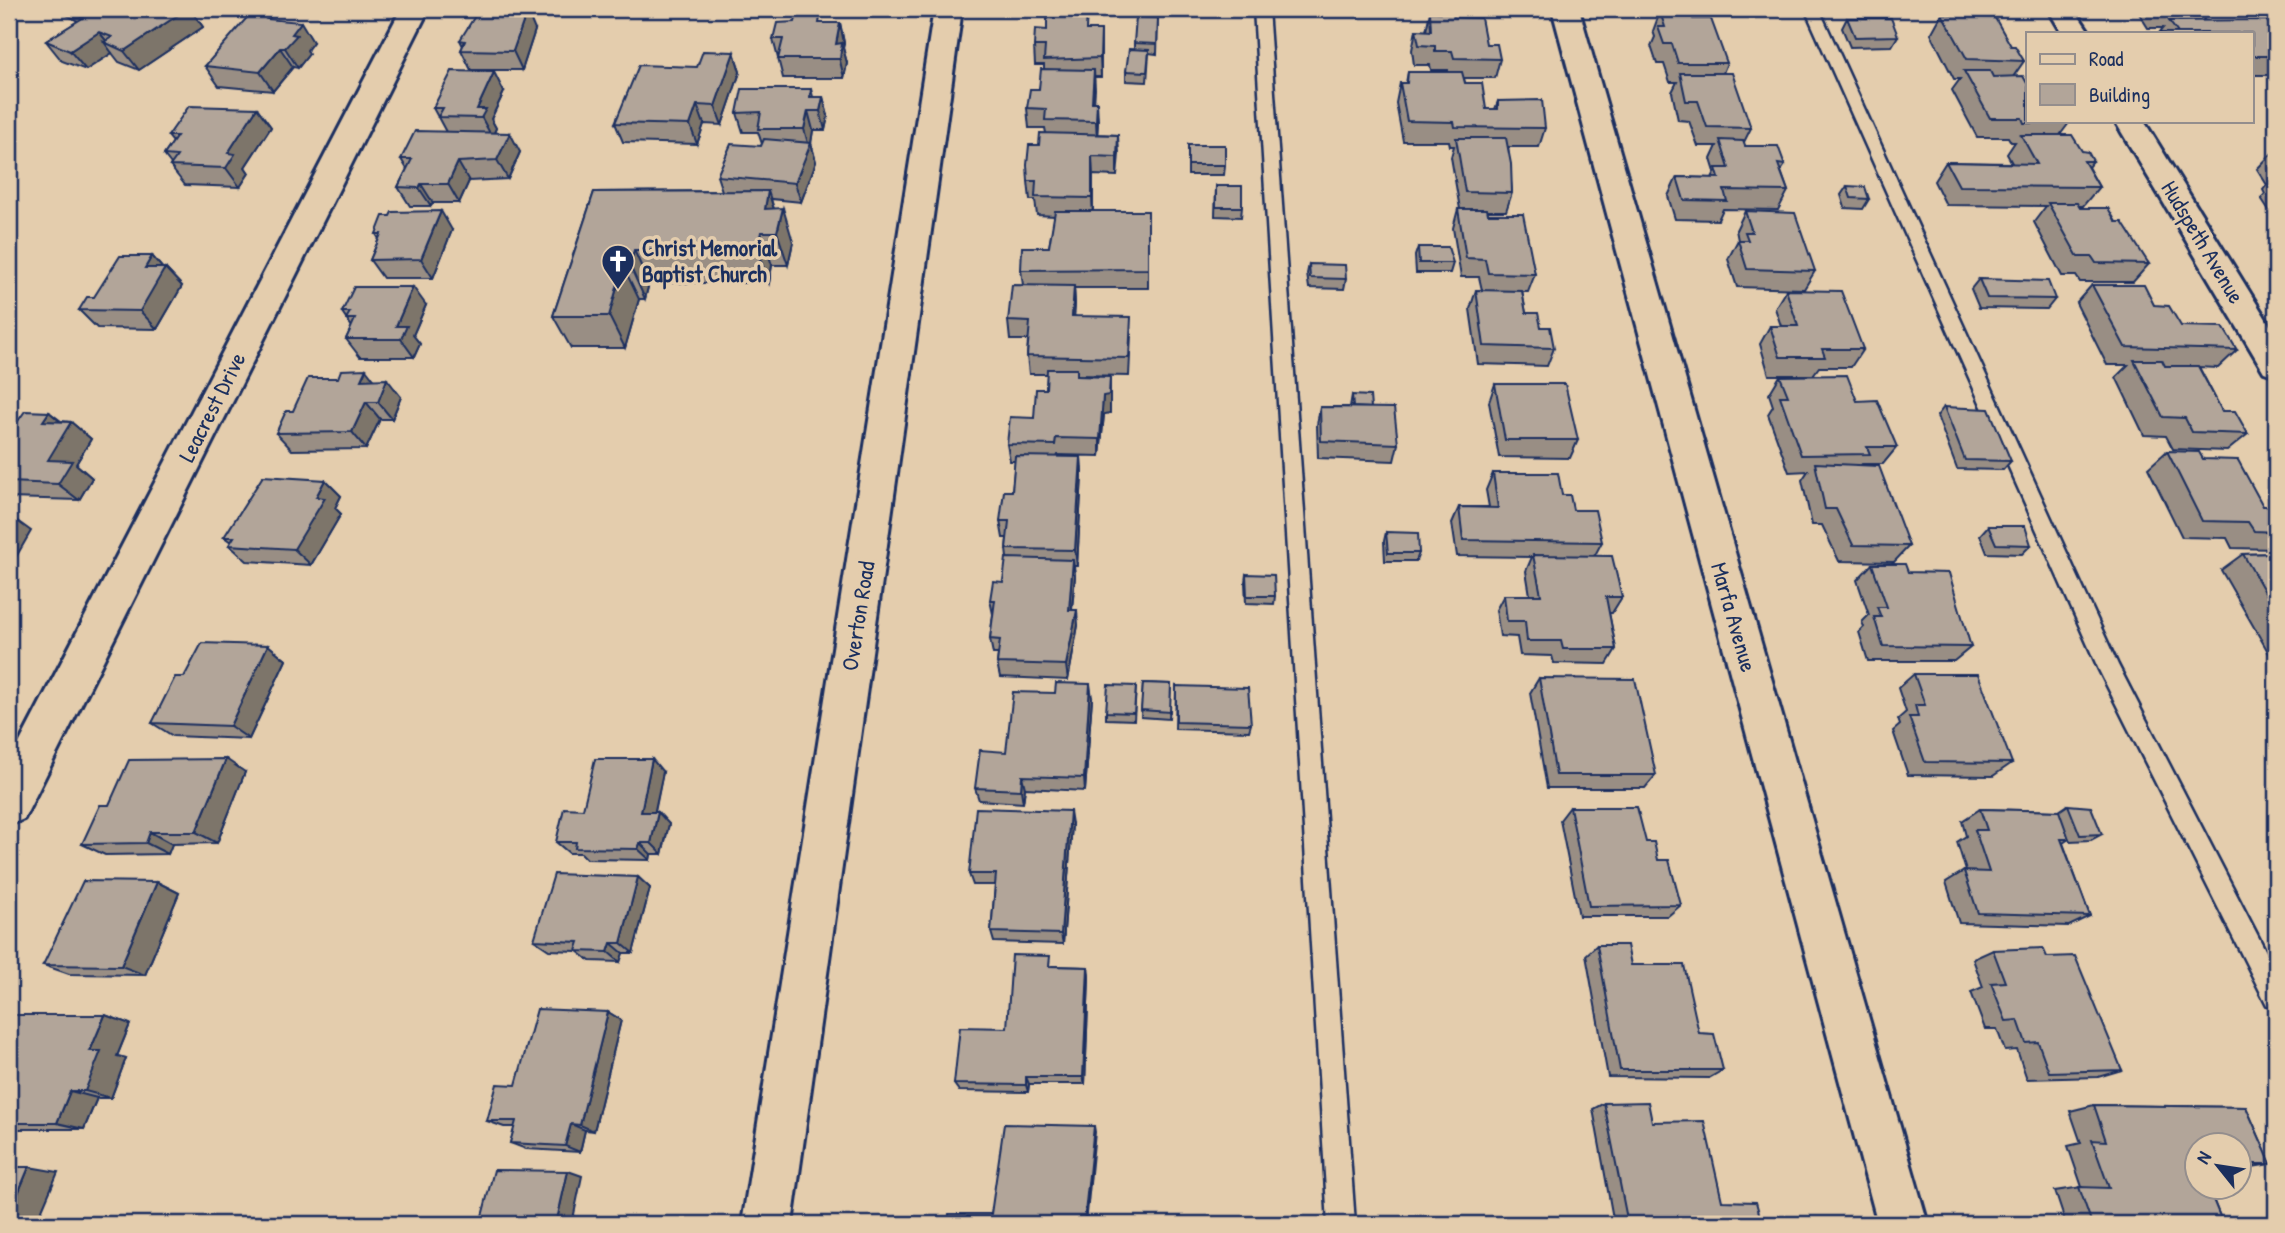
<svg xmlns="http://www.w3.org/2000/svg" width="2285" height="1233" viewBox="0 0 2285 1233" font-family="'Patrick Hand',sans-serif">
	<rect width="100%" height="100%" fill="#e4cdad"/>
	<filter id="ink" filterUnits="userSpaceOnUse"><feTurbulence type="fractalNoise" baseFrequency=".0143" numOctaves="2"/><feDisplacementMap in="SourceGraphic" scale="14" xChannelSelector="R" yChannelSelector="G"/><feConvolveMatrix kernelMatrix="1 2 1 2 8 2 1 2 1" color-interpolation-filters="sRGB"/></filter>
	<g filter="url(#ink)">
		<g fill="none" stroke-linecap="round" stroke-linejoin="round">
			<defs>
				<g id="service">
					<polygon points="1254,9 1268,9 1355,1224 1328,1224"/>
					<polygon points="1805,9 1819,9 2118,665 2276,971 2276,1008 2267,1005 2099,670"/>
				</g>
				<g id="minor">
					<polygon points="401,9 429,9 24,819 9,825 9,763"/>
					<polygon points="1552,9 1579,9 1928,1224 1878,1224"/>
					<polygon points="2048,9 2074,9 2090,33 2062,33"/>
					<polygon points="2115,121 2144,121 2276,335 2276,376 2264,372"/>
				</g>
				<polygon id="tertiary" points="934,9 962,9 792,1224 742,1224"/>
			</defs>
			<use href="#service" stroke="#1b2f5e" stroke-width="5"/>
			<use href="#minor" stroke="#1b2f5e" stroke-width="6"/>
			<use href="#tertiary" stroke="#1b2f5e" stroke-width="6"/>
			<use href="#service" fill="#e4cdad" fill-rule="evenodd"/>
			<use href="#minor" fill="#e4cdad" fill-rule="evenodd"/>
			<use href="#tertiary" fill="#e4cdad" fill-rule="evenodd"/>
		</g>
		<g fill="#998e84" stroke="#1b2f5e" stroke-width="2">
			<polygon points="56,9 190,9 203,27 139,70 119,62 112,53 86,70 62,61 46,41 78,21"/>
			<polygon points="2129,9 2211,9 2203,20 2276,33 2276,75 2252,75 2252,33 2159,33 2163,28 2148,28 2138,12 2131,12"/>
			<polygon points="1430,12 1454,17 1486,44 1500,59 1495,78 1464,78 1465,83 1486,109 1495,109 1498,101 1545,128 1539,147 1508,147 1512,193 1506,211 1487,211 1488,214 1535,274 1528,292 1522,292 1526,313 1541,327 1554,348 1547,366 1478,364 1470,309 1476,290 1482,290 1479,277 1461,277 1453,228 1458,209 1460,209 1451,157 1454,146 1450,146 1449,141 1403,141 1396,103 1400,83 1406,83 1408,72 1448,72 1448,70 1431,70 1430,65 1414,65 1412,50 1416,30 1426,31"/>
			<polygon points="1660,12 1693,19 1727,63 1723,73 1751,128 1744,142 1745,146 1785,165 1781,171 1788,191 1778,210 1723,209 1718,220 1675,219 1668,196 1677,177 1712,178 1715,172 1711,159 1717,146 1698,146 1689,121 1678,120 1672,92 1677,82 1670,82 1664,64 1657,64 1651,46 1655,37 1653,31"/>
			<polygon points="1942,14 2011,46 2024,61 2013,77 2028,121 2069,123 2060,135 2093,161 2088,167 2099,187 2083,206 2079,206 2080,208 2116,222 2149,264 2133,282 2080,282 2076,276 2062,276 2034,222 2046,206 1946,205 1934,181 1946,162 2012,163 2007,154 2015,142 2011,142 2008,137 1977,137 1952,90 1960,79 1954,79 1931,34"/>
			<polygon points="1158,18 1157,54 1149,53 1147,82 1126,81 1126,71 1134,50 1134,43"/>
			<polygon points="1847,18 1898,36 1892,46 1850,47 1842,28"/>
			<polygon points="273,20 313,42 307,50 309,54 298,68 293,67 273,91 219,86 205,66"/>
			<polygon points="821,23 840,23 844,43 843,48 847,63 844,78 783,78 773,39"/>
			<polygon points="535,30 522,70 471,70 461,50 463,46 460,40"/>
			<polygon points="1088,30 1101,30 1101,77 1094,77 1094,102 1098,121 1097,134 1118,135 1117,176 1093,175 1093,211 1148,211 1148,288 1074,288 1075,304 1074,316 1131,335 1129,376 1078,375 1078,376 1110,377 1110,413 1104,414 1100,456 1058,455 1057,457 1081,457 1082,474 1077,566 1074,566 1075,576 1072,610 1078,625 1068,680 1000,677 997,663 998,654 993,654 990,639 993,614 990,600 1003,582 1007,558 1006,549 1007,538 1003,538 1000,521 1012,491 1015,461 1010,461 1007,444 1034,418 1046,389 1047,374 1029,374 1027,356 1028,340 1010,340 1008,321 1023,285 1021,270 1049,247 1055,216 1037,215 1035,200 1030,200 1028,181 1039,145 1046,133 1045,128 1029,128 1027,108 1039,89 1044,69 1044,65 1035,65 1034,46"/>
			<polygon points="734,52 740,72 722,125 704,124 697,144 623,142 615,123 697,67"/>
			<polygon points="811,89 813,97 823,97 828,116 825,130 813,130 811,143 816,162 801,202 771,199 774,209 793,242 788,265 772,265 769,283 649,283 645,299 639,299 625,348 571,348 553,316 594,192 722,191 717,176 761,146 762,144 758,132 743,132 737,113"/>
			<polygon points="504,92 491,119 496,128 494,133 520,152 508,179 469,181 459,203 433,203 431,206 410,206 398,187 407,169 401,159 446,132 433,108"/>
			<polygon points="257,108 271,127 245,167 249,173 240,187 185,185 170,166 171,164 164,155 173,142 168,136"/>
			<polygon points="1188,145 1225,165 1224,175 1188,175"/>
			<polygon points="2275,150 2276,150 2276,221 2261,198 2265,194 2263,190 2267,185 2257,169"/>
			<polygon points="1216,186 1242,207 1241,217 1215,216"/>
			<polygon points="1847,186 1869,199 1863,209 1845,208 1841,195"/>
			<polygon points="1745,211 1815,271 1804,289 1737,287 1728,259 1738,240 1736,230"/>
			<polygon points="390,216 452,230 433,278 383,278 370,260 379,239 376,234"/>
			<polygon points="1418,247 1453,263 1450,273 1416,273 1415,256"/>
			<polygon points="152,256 162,268 165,268 182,286 157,329 97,328 79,310 94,297"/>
			<polygon points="1309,264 1346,279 1344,289 1309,288 1307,274"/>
			<polygon points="1979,279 2055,299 2047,309 1979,308 1971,289"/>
			<polygon points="2092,285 2154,305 2181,326 2237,350 2218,368 2199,367 2222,411 2248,434 2227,451 2173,449 2166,436 2144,435 2116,377 2128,365 2107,365 2076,303"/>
			<polygon points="1786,290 1863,349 1851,367 1819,367 1813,375 1769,375 1760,344 1770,326 1781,326 1775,308"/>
			<polygon points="426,305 413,335 420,344 414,357 360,357 346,339 352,327 342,312"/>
			<polygon points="1780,376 1857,401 1897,447 1883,464 1862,464 1861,465 1909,546 1894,562 1839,561 1822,525 1812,525 1802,480 1808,471 1789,472 1768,414 1773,406 1769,394"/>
			<polygon points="373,379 401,397 392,419 380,419 366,449 292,450 276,433 293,411"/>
			<polygon points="1495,384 1578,440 1570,458 1499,457 1489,402"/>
			<polygon points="1352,395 1371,408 1398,444 1394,461 1318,458 1317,425 1320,407 1350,407"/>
			<polygon points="1944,407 2011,461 2003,470 1957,469 1937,416"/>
			<polygon points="49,412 61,421 71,422 91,439 76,464 92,478 79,500 9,498 9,420 18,421"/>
			<polygon points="2167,451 2203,459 2263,506 2276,506 2276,549 2232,548 2227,538 2182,537 2148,468"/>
			<polygon points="1493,473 1562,495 1573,510 1602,542 1595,555 1622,597 1612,613 1609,613 1616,649 1607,664 1554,663 1552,656 1520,655 1517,637 1500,636 1496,610 1504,595 1530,595 1526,571 1532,557 1457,556 1452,523 1459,507 1489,507 1486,490"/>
			<polygon points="325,480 341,496 335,508 341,514 311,565 247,561 229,545 231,542 224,537"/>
			<polygon points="1988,526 2031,545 2022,554 1987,553 1980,535"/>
			<polygon points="1386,532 1419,553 1416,561 1385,561 1384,541"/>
			<polygon points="2276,553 2276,655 2270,655 2221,570 2243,554"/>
			<polygon points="1872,564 1908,572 1971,647 1954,661 1868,661 1859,632 1864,627 1862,622 1869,615 1857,580"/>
			<polygon points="1246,574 1275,596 1274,604 1246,603 1245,582"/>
			<polygon points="268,645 286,660 249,739 173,736 152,723 184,677"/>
			<polygon points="1914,674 2012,763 1993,776 1908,775 1893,731 1900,725 1898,719 1906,712 1898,688"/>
			<polygon points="1539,678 1656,775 1645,788 1547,788 1530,693"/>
			<polygon points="1143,683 1171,684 1169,719 1141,717"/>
			<polygon points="1136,686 1134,720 1106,719 1106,712"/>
			<polygon points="1176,686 1251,724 1249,731 1175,729"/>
			<polygon points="1092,698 1085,791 1025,788 1023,803 979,800 975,788 1006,752"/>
			<polygon points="245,772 217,843 172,844 168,854 105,855 82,844 109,805"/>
			<polygon points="663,772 655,812 669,824 662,854 651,854 650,860 587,859 581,853 569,853 556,842 583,809"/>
			<polygon points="2068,805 2102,834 2091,840 2070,841 2069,839 2063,843 2090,916 2069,926 1959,923 1946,882 1964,871 1966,871 1957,842 1966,836 1962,821 1980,809 2059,811"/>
			<polygon points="1570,807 1646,842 1658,860 1681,905 1668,916 1579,916 1560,820"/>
			<polygon points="1072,824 1063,944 994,942 991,932 995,885 973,885 969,874"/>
			<polygon points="638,877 650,888 633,953 623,953 620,962 590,961 577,951 549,950 534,940"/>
			<polygon points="157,882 179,893 145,975 69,974 43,965"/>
			<polygon points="1597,945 1631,965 1699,1033 1723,1070 1709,1078 1608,1077 1586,955"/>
			<polygon points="1993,950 2047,957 2122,1070 2098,1077 2027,1079 2017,1050 2005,1051 1997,1029 1985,1029 1971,992 1983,987 1973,959"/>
			<polygon points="1052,966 1088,967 1089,977 1085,1084 1029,1084 1028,1092 959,1091 954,1084 1007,1028"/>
			<polygon points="608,1012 621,1020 594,1131 585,1130 580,1152 526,1149 510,1143 515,1127 504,1127 487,1121"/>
			<polygon points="105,1015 130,1024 117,1056 126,1058 111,1098 97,1098 84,1129 9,1129 9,1026"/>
			<polygon points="1604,1103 1652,1122 1722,1201 1762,1224 1614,1224 1593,1109"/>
			<polygon points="2094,1105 2246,1107 2271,1164 2239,1169 2239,1145 2197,1145 2197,1187 2208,1187 2223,1224 2066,1224 2055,1191 2082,1187 2068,1146 2081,1143 2070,1111"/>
		</g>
		<g fill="#7d746b" stroke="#1b2f5e" stroke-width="2">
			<polygon points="74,9 115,9 87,25"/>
			<polygon points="187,9 190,9 203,27 139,70 124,51"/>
			<polygon points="527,11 535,30 522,70 513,51"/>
			<polygon points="301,22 313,42 307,50 309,54 298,68 285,48 292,34"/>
			<polygon points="840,23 844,43 843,48 847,63 844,78 836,44"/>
			<polygon points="1101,30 1101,77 1100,58"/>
			<polygon points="99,32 109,44 104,42 112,53 86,70 70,51"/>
			<polygon points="280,48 293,67 273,91 260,72"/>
			<polygon points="734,52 740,72 722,125 715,106"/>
			<polygon points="1094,70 1095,89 1093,121 1092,102"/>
			<polygon points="494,72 504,92 491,119 496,128 492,137 477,109"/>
			<polygon points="823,97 828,116 825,130 820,111"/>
			<polygon points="1097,102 1098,121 1097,140 1096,121"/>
			<polygon points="697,105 704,124 697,144 690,125"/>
			<polygon points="257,108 271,127 245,167 249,173 240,187 226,168 228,153"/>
			<polygon points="808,111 813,130 811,143 816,162 801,202 795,183 809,147 804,129"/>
			<polygon points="510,133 520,152 508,179 497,160"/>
			<polygon points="1118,135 1119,154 1117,176 1117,157"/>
			<polygon points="1092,156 1093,175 1093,217 1092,198"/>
			<polygon points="458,162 469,181 459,203 448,184"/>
			<polygon points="421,184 433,203 431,206 419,188"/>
			<polygon points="768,191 779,225 783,208 793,242 788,265 777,232 765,209"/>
			<polygon points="441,211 452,230 433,278 421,259"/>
			<polygon points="761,232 772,265 769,283 757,250"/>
			<polygon points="634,250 649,283 645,299 630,266"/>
			<polygon points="152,256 164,270 165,268 182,286 157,329 140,311 145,268"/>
			<polygon points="623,266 639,299 625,348 609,316"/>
			<polygon points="1074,286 1075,304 1073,334 1072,316"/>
			<polygon points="413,287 426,305 413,335 420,344 414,357 401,339 396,326"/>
			<polygon points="366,369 380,387 361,380"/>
			<polygon points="1110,377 1110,413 1104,414 1100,456 1100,439 1103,396"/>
			<polygon points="387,379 401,397 392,419 378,402"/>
			<polygon points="366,402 380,419 366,449 352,432"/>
			<polygon points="49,412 68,428 71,422 91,439 76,464 92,478 79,500 58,484 48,460 43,421"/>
			<polygon points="1081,457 1082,474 1077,566 1075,550"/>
			<polygon points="325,480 341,496 335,508 341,514 311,565 294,549 316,497"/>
			<polygon points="9,515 31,531 9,569"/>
			<polygon points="1073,560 1075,576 1070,625 1069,610"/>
			<polygon points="1077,610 1078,625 1068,680 1066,665"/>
			<polygon points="268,645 286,660 249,739 230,726"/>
			<polygon points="1090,684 1092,698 1085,791 1084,778"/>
			<polygon points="226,759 245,772 217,843 196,832"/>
			<polygon points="652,759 663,772 652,824 641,812"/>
			<polygon points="1022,776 1025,788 1023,803 1021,790"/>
			<polygon points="1070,811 1072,824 1063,944 1061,934"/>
			<polygon points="658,812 669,824 662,854 651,843"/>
			<polygon points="150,832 172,844 168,854 146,843"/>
			<polygon points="640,843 651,854 650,860 638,849"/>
			<polygon points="638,877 650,888 633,953 621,943"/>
			<polygon points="157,882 179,893 145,975 121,966"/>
			<polygon points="611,943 623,953 620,962 608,952"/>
			<polygon points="1088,967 1089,977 1085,1084 1083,1077"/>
			<polygon points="608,1012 621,1020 594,1131 580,1125"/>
			<polygon points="105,1015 130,1024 117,1056 126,1058 111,1098 85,1091 90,1051"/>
			<polygon points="1026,1077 1029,1084 1028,1092 1026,1085"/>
			<polygon points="70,1091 97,1098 84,1129 57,1123"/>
			<polygon points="571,1124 585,1130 580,1152 565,1146"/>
			<polygon points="1094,1126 1095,1132 1086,1224 1084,1223"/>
			<polygon points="29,1167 58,1172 36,1224 9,1224 9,1215"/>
			<polygon points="568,1171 582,1176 572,1224 556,1224"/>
		</g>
		<g fill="#b2a599" stroke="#1b2f5e" stroke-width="2">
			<polygon points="97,9 187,9 124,51 104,42 112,37 99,32 70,51 46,41"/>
			<polygon points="1054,10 1087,10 1086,30 1101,30 1100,58 1044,60 1045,46 1034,46 1035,29 1047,30 1047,17 1054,17"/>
			<polygon points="478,11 527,11 513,51 461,50 465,41 460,40"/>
			<polygon points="1430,12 1453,13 1454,17 1481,18 1486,44 1497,44 1500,59 1454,58 1452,51 1435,51 1435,46 1419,45 1416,30 1431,31"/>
			<polygon points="1660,12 1690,12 1693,19 1711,19 1727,63 1678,63 1672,44 1664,44 1658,27 1665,27"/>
			<polygon points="250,14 271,16 267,19 301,22 292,34 297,35 285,48 280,48 260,72 205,66"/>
			<polygon points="1942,14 1995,18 2011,46 2015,46 2024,61 1967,59"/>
			<polygon points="1136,17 1158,18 1157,44 1134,43"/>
			<polygon points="796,18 820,18 819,23 840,23 836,44 842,43 840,59 778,59 783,39 773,39 777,23 795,22"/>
			<polygon points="1847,18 1891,18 1898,36 1855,37"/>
			<polygon points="2266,20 2276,33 2276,56 2252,56 2252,33 2178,33 2169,21"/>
			<polygon points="1129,49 1149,50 1147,72 1126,71"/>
			<polygon points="703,51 734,52 715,106 697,105 690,125 615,123 639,65 697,67"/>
			<polygon points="1041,69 1094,70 1092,102 1097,102 1096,121 1045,120 1046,109 1027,108 1030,89 1039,89"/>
			<polygon points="452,71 494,72 477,109 486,109 481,118 438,117 443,108 433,108"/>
			<polygon points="1964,71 1990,71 1993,77 2023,76 2028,85 2028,121 2067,121 2069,123 2024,123 2022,118 1990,118"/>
			<polygon points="1408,72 1462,72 1465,83 1482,83 1486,109 1498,109 1498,101 1542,100 1545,128 1455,127 1454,122 1407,121 1400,83 1407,83"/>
			<polygon points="1680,73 1732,73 1751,128 1707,127 1698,101 1686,101"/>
			<polygon points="742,89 811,89 810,97 823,97 820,111 808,111 804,129 758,129 761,112 737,113"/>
			<polygon points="189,106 257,108 228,153 235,154 226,168 170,166 177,156 164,155 177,136 168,136"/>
			<polygon points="415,131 510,133 497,160 458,162 448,184 421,184 419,188 398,187 412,159 401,159"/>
			<polygon points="1040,133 1118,135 1117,157 1092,156 1092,198 1035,197 1036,181 1028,181 1027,165 1029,145 1039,145"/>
			<polygon points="2021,135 2072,135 2082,151 2088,152 2093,161 2084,161 2099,187 1959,186 1946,162 2037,164"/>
			<polygon points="1456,138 1506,138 1511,164 1512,193 1465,192"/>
			<polygon points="764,139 811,143 795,183 717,176 731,144 761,146"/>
			<polygon points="1720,140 1743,141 1745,146 1778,146 1785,165 1778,164 1788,191 1724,190 1727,201 1684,200 1677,177 1719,178 1716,168 1729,168"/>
			<rect x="1188" y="145" width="37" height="20"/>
			<rect x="1216" y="186" width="26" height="21"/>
			<polygon points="1847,186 1865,187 1869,199 1851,198"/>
			<polygon points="768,191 765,209 783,208 777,232 761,232 757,250 634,250 630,266 623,266 609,316 553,316 594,192"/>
			<polygon points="2048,203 2077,203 2080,208 2108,208 2116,222 2122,222 2149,264 2096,263 2092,257 2078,257"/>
			<polygon points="1458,209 1487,209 1488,214 1523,214 1535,274 1488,273 1485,259 1466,258"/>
			<polygon points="441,211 421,259 370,260 381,234 376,234 383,216 390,216 392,212"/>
			<polygon points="1055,211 1148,211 1148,269 1021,270 1022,247 1049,247"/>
			<polygon points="1745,211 1795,213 1815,271 1747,269 1738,240 1748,240 1745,232 1752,232"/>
			<polygon points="1418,247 1448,247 1453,263 1419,263"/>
			<polygon points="120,256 152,256 145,268 165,268 140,311 79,310 87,297 94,297"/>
			<polygon points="1309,264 1345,265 1346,279 1310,278"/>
			<polygon points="1979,279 2048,281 2055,299 1987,298"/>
			<polygon points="1012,285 1074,286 1072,316 1131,317 1129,358 1027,356 1030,322 1008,321"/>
			<polygon points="2092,285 2144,285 2154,305 2169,306 2181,326 2223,327 2237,350 2125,347"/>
			<polygon points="354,287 413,287 396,326 407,326 401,339 346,339 355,319 346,319 350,312 342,312"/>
			<polygon points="1476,290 1522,291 1526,313 1538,313 1541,327 1550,327 1554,348 1484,346"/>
			<polygon points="1786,290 1841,291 1863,349 1822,349 1825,357 1780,357 1770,326 1798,326"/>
			<polygon points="2134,360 2162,360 2165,366 2198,366 2222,411 2235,411 2248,434 2192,432 2185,418 2163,417"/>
			<polygon points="366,369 361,380 387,379 378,402 366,402 352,432 276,433 286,411 293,411 308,378 338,378 341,370"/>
			<polygon points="1047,369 1077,369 1077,376 1110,377 1109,395 1103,396 1100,439 1056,438 1055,445 1007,444 1010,417 1034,418 1036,389 1046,389"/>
			<polygon points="1847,375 1857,401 1877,400 1897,447 1867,447 1870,454 1801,455 1780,396 1788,396 1780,376"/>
			<polygon points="1495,384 1565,384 1578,440 1505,440"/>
			<polygon points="1352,395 1370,396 1371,408 1353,407"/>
			<polygon points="1320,407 1394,408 1398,444 1321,441"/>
			<polygon points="1944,407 1989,409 2011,461 1965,460"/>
			<polygon points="25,411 49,412 43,421 71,422 48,460 72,461 58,484 9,482 9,420 18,421"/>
			<polygon points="2167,451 2199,452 2203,459 2238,460 2263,506 2276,506 2276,532 2254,531 2248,522 2202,521"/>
			<polygon points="1015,456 1081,457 1075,550 1006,549 1009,521 1000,521 1004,491 1012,491"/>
			<polygon points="1815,463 1879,466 1909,546 1853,545 1836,509 1825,509"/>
			<polygon points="1493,473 1558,473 1562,495 1570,495 1573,510 1595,510 1602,542 1463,540 1459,507 1498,508"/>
			<polygon points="263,476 325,480 316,497 325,498 294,549 229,545 234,537 224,537"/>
			<polygon points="1988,526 2025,526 2031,545 1996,544"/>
			<polygon points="1386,532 1418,533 1419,553 1388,553"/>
			<polygon points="2276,553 2276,611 2243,554"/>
			<polygon points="1533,555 1612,556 1622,597 1606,597 1616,649 1563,649 1561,641 1527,641 1525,621 1507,621 1504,595 1541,595"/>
			<polygon points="1006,558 1073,560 1069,610 1077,610 1066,665 997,663 1000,640 990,639 995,600 990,600 993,581 1003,582"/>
			<polygon points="1872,564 1905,564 1908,572 1949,573 1971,647 1883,646 1874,617 1881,617 1877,607 1887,607"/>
			<polygon points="1246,574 1274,575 1275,596 1247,596"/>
			<polygon points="202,643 268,645 230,726 152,723 175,677 184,677"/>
			<polygon points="1914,674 1978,674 2012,763 1925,762 1909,717 1918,717 1915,705 1925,705"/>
			<polygon points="1539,678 1635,679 1656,775 1556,775"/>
			<polygon points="1056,683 1090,684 1084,778 1022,776 1021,790 975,788 980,750 1006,752 1013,692 1055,693"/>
			<polygon points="1143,683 1171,684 1170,712 1141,710"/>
			<polygon points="1108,685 1136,686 1134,713 1106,712"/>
			<polygon points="1176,686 1248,688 1251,724 1176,722"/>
			<polygon points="226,759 196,832 150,832 146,843 82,844 100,805 109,805 129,760"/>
			<polygon points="595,759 652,759 641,812 658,812 651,843 640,843 638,849 575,848 576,842 556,842 564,808 583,809"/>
			<polygon points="2068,805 2091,807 2102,834 2080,835"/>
			<polygon points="1570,807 1637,807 1646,842 1654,842 1658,860 1669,860 1681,905 1589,906"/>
			<polygon points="976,808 1070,811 1061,934 991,932 996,874 969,874"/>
			<polygon points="1980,809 2059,811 2069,839 2061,839 2090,916 1978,913 1964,871 1989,872 1975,830 1987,830"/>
			<polygon points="554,874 638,877 621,943 611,943 608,952 576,951 579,942 534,940"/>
			<polygon points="83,881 157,882 121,966 43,965"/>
			<polygon points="1597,945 1627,945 1631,965 1684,965 1699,1033 1714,1034 1723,1070 1620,1070"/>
			<polygon points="2043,948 2047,957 2075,956 2122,1070 2049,1072 2038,1042 2026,1043 2018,1020 2006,1021 1991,983 2005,982 1993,950"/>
			<polygon points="1012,955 1050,956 1049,966 1088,967 1083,1077 1026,1077 1026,1085 954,1084 960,1027 1007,1028"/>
			<polygon points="537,1009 608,1012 580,1125 571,1124 565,1146 510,1143 516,1121 487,1121 497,1084 516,1085"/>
			<polygon points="13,1015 105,1015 90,1051 101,1051 85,1091 70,1091 57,1123 9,1123 9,1026"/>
			<polygon points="1648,1102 1652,1122 1704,1121 1722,1201 1756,1202 1762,1224 1628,1224 1604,1103"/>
			<polygon points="2094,1105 2246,1107 2271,1164 2239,1164 2239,1145 2197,1145 2197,1187 2208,1187 2223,1224 2092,1224 2079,1187 2109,1188 2092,1140 2106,1141"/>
			<polygon points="1004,1124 1094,1126 1084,1223 1103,1223 1103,1224 948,1224 949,1214 991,1214"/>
			<polygon points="9,1167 29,1167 9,1215"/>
			<polygon points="494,1170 568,1171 556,1224 480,1224"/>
		</g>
	</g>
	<defs>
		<symbol id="church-pin" viewBox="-11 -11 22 30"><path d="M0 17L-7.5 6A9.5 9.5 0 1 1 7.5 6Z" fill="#1b2f5e" stroke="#e4cdad"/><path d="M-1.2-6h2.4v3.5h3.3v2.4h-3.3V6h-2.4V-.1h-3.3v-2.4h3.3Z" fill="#fff"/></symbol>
	</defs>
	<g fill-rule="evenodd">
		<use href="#church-pin" x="599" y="242" width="38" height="52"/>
	</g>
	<g text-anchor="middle" stroke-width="7" stroke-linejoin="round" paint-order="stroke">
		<g font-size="23" fill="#1b2f5e" stroke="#e4cdad">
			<text transform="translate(2203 242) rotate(59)" y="8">Hudspeth Avenue</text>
			<text transform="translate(212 407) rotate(-63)" y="8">Leacrest Drive</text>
			<text transform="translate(858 616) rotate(-81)" y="8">Overton Road</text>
			<text transform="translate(1734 617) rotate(74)" y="8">Marfa Avenue</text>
		</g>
		<g font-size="23" font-weight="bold" fill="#1b2f5e" stroke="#e4cdad" text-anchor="start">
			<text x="642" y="256">Christ Memorial<tspan x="642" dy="26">Baptist Church</tspan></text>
		</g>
	</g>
	<rect width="2285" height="1233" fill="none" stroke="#e4cdad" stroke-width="35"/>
	<rect x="18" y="18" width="2250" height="1198" fill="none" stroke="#1b2f5e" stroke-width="2.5" filter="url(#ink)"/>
	<rect x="2026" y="32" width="228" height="91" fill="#e4cdad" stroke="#948e8d" stroke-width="2"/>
	<rect x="2040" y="54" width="35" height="10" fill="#e4cdad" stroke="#948e8d" stroke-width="2"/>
	<text x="2089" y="66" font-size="21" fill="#1b2f5e">Road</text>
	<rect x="2040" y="84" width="35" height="21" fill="#b2a599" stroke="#948e8d" stroke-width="2"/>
	<text x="2089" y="102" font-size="21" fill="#1b2f5e">Building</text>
	<g transform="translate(2218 1166) rotate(300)"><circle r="33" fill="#e4cdad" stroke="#948e8d" stroke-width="2"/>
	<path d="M0-5L12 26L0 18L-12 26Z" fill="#1b2f5e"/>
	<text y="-10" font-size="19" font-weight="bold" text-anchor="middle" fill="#1b2f5e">N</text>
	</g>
</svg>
